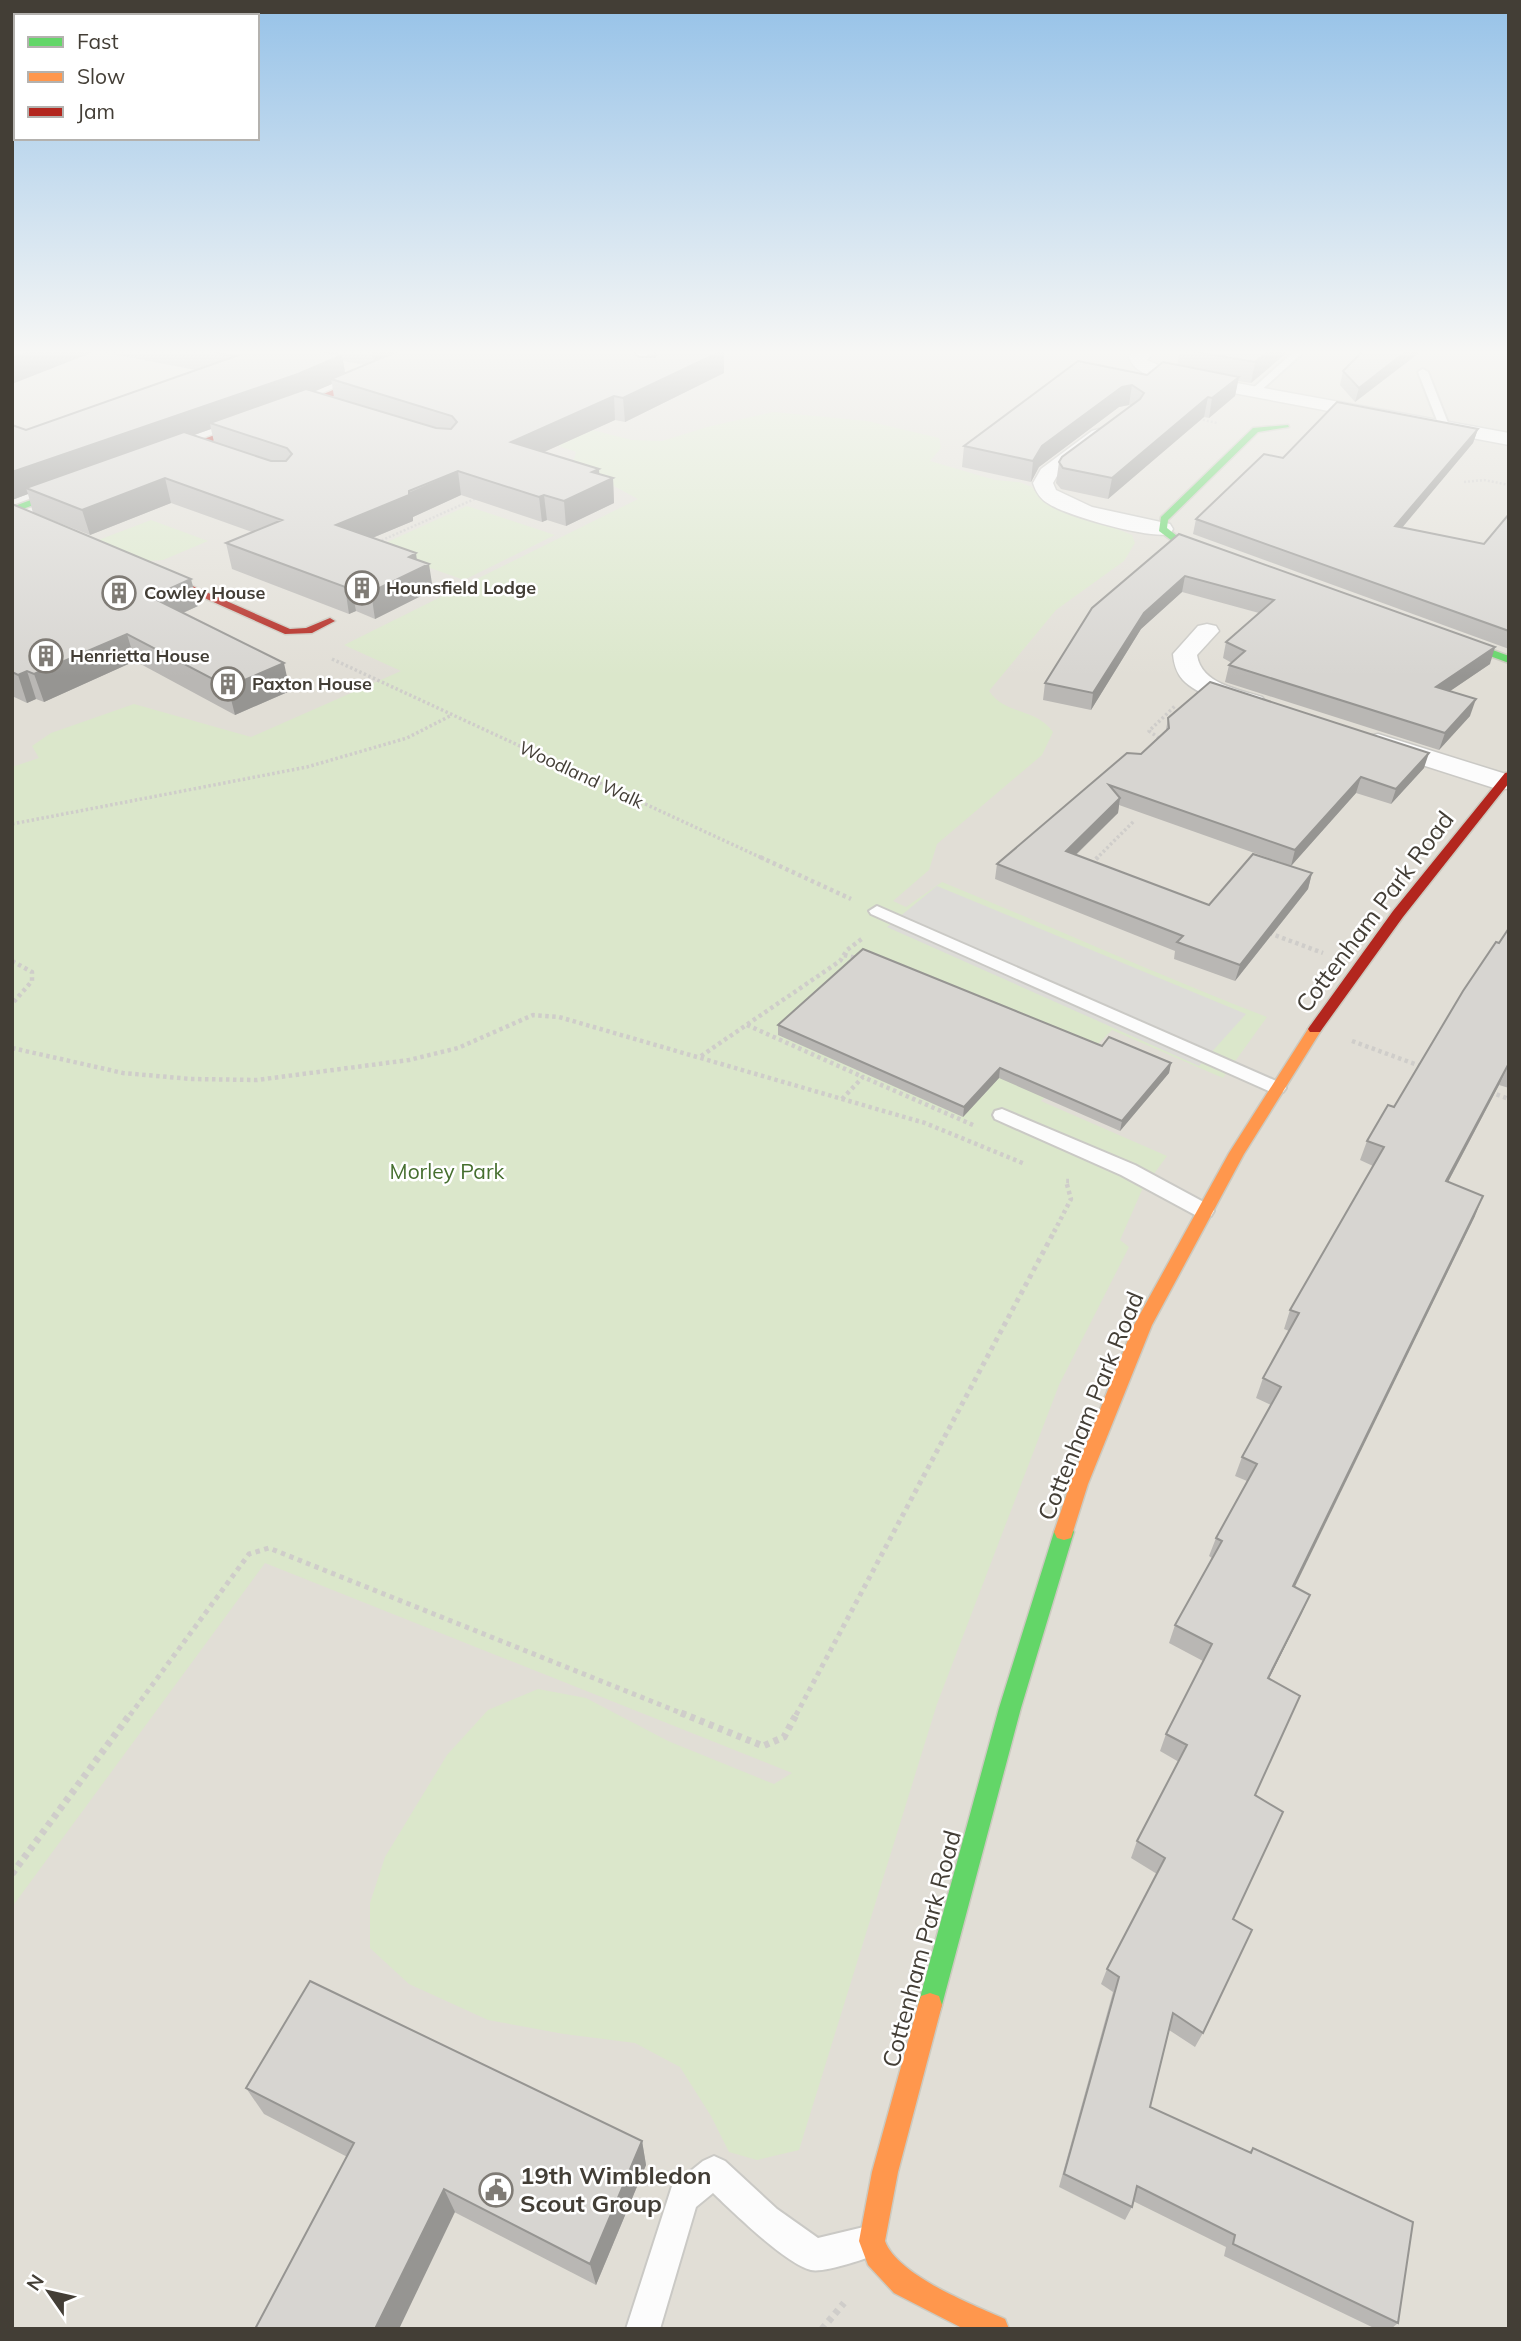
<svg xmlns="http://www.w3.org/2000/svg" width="1521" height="2341" viewBox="0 0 1521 2341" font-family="Mulish,sans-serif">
	<rect width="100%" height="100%" fill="#eeede9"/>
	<g fill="#e1ded6">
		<polygon points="12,349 401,349 272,403 12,497"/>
		<polygon points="461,349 1509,349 1509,2329 12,2329 12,524"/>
	</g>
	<g fill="#dbe7cb">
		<path d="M773,412l94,9 72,17 2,10 -11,13 65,19 24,2 13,5 8,11 92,37 3,8 -11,18 -68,49 -67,81c16,24 47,17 64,41l-11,23 -105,89 -8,26 -36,31 13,6 36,-25c108,44 216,93 325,135l-44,61 -111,-48 -71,71 126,55 -25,34 -22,50 9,7 -70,138 -122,319 -138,446 -42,10 -28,-8 -18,-36 -31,-49 -45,-24 -71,-9 -76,-14 -79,-36 -39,-36v-45l15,-46 62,-102 41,-45 50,-21 48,9 82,43 106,43 18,-11 -527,-210 -253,344v-1140l27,-9 -7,-12 19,-13 83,-29 117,33 150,-66 -57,-26 294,-146 -65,-35 3,-12 -23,-8 23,-18 56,14 30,1 45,-14z"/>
		<polygon points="467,506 555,535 464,580 374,548"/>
		<polygon points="151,520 208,541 163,560 149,561 96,541"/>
	</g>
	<polygon fill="#dddcd8" points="937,886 1246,1014 1199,1066 887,927"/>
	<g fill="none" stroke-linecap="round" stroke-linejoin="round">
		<defs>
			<g id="lane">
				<polygon points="1297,349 1307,349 1257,394 1251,394 1251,390"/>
				<polygon points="1423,369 1428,372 1450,428 1449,430 1440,428 1418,372"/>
				<polygon points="877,906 1283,1084 1286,1088 1283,1092 1271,1092 871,914 869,911"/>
				<polygon points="1002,1109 1135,1165 1211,1206 1214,1211 1211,1216 1197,1216 1121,1175 995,1119 993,1115 995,1111"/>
				<path d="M714,2156l11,5 52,48 41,29 50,-12 11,5 5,11 -5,11c-13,6 -55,20 -68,17 -25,-6 -78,-58 -98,-77l-17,14 -36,122h-34l46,-143 31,-25z"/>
			</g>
			<g id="street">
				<polygon points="633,349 651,349 644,362 657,374 654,378 642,378 626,363"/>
				<path d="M1137,349h20l-10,11 24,11 338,62v12l-345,-65c-14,-4 -32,-9 -35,-24z"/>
				<path d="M1099,429l7,2 3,4 -3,4 -49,37 -4,7 3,7 36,17 78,17 3,5 -3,5c-22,5 -102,-18 -121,-30 -9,-5 -13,-12 -16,-21l8,-14 51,-38z"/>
				<path d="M1207,624l9,2 3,5 -22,24c4,29 41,34 65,42l4,5 -4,5c-19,5 -65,-12 -79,-27 -7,-8 -9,-16 -10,-26l25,-28z"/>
				<polygon points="1378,734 1509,775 1509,789 1494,788 1369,748 1365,742 1369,736"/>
			</g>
			<g id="fast">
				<polygon points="1288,425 1289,427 1258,432 1168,520 1167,528 1177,536 1227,554 1227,558 1221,558 1171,540 1159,531 1161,517 1253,428"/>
				<polygon points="79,482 83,485 82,487 12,513 12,507"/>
				<polygon points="1441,634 1449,634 1509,656 1509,663 1441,638"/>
				<polygon points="1064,1524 1071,1526 1074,1532 1021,1708 942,2005 939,2014 930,2017 921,2014 918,2005 999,1708 1054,1532 1057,1526"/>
			</g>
			<g id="slow">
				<polygon points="1315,1024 1322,1029 1244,1154 1152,1325 1088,1484 1071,1538 1064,1540 1057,1538 1054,1532 1070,1484 1134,1325 1229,1153 1310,1026"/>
				<path d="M930,1993l9,3 3,9 -44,167 -13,69c12,34 88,64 120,78l4,10h-45l-70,-36 -26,-28 -9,-24 13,-69 46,-167 3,-9z"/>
			</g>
			<g id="jam">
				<polygon points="430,349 440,349 313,405 162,459 155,457 307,401"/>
				<polygon points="147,566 290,629 306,628 330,618 335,621 312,633 285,634 144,571 144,567"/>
				<polygon points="1509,772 1509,783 1403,917 1320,1032 1310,1032 1308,1029 1310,1026 1393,911 1505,773"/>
			</g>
		</defs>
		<use href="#lane" stroke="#cac9c5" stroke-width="4"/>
		<use href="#street" stroke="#cac9c5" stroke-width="3"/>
		<use href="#fast" stroke="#cccac0" stroke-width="3"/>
		<use href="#slow" stroke="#cccac0" stroke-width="3"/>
		<use href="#jam" stroke="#cccac0" stroke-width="3"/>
		<g stroke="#cfcdca" stroke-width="2.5" stroke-dasharray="2 2" stroke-linecap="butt">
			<polyline points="1199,419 1217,423"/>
			<polyline points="1464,482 1484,480 1509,485"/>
			<polyline points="378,542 479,497"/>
		</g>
		<g stroke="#cfcdca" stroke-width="3.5" stroke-dasharray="2.5 2.5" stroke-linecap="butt">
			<polyline points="332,659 764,859"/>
			<polyline points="1159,738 1149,731 1175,706"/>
			<polyline points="12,824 307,767 407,738 450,716"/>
			<polyline points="1096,859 1134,821"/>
		</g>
		<g stroke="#cfcdca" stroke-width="4.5" stroke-dasharray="3.5 3.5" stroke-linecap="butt">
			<polyline points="760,857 851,899"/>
			<polyline points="1091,864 1098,857"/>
			<polyline points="1269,933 1323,953"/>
			<polyline points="844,955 857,958"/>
			<polyline points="12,961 32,972 32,981 12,1004"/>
			<polyline points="747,1025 863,1077"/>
			<polyline points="1352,1041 1423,1067"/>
			<polyline points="12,1048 123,1073 191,1079 257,1080 409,1060 458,1048 533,1015 559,1017 925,1123 1025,1164"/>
			<polyline points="701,1056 840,961 847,950 863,938"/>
			<polyline points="1490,1092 1509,1099"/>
			<polyline points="842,1099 863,1077 973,1125"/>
			<polyline points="1054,1232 1071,1199 1066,1181 1069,1181"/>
		</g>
		<g stroke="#cfcdca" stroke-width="5" stroke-dasharray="4.5 4.5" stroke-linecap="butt">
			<polyline points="130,1715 249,1554 269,1548 686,1715"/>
			<polyline points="796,1715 1055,1230"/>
		</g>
		<g stroke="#cfcdca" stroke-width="7" stroke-dasharray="5 5" stroke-linecap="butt">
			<polyline points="681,1713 763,1746 784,1737 797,1713"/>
			<polyline points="12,1874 131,1713"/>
			<polyline points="822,2329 844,2303"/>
		</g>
		<use href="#lane" fill="#fcfcfc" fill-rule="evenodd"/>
		<use href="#street" fill="#fcfcfc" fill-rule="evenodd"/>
		<use href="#fast" fill="#63d668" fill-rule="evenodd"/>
		<use href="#slow" fill="#ff974d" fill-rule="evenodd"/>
		<use href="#jam" fill="#b3261e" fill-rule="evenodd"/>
	</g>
	<g fill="#b9b7b4" fill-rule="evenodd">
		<path d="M12,349h620l-1,1 8,7h8v-8h70l7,24 -99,49 -10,-2 -71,32 55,17v5l14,4 1,25 -48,23 -19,-6 -5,2 -81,-27 -48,22v4l-41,17 45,22 16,30 -58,29 -19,-8 -7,3 -117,-45 -6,-26 26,-11 -81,-29 -81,32 -51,-20 159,91 -15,7 107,78 -55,24 -100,-54 -91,41 -8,-3 -9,4 -15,-7v-192l21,9 -5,-19 -16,6 14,-70 170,-60 -100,-19zM343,361l22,4 -20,8zM332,384l2,13 -20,-6zM211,429l3,13 -20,-7z"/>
		<polygon points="1180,349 1291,349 1251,383 1238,381 1235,396 1209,418 1204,417 1108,499 1061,489 1056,483 1059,462 1131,406 1129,405 1119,407 1039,467 1031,482 962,467 964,446 1147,375 1177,365"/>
		<polygon points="1424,349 1355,402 1340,385 1343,371"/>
		<polygon points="1478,429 1473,443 1402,527 1484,544 1509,514 1509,649 1193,534 1196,519 1283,458"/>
		<polygon points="1179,534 1490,664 1450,691 1470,716 1439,750 1225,682 1229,665 1232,663 1223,658 1226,642 1259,613 1182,592 1141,629 1091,710 1043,700 1045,683"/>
		<polygon points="1168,718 1424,768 1391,804 1356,793 1291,866 1119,805 1118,813 1076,855 1209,905 1312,873 1308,889 1235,981 1174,959 1175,951 995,879 997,864 1141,754 1166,730"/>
		<polygon points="1509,928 1509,1088 1499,1085 1448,1182 1475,1216 1294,1586 1310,1595 1269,1679 1255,1795 1233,1919 1203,2033 1195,2047 1169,2030 1150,2107 1249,2152 1253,2148 1398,2323 1391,2329 1376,2329 1224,2256 1226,2247 1133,2201 1132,2207 1125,2220 1059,2187 1113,1992 1101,1984 1107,1969 1157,1874 1131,1858 1137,1841 1179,1762 1160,1751 1166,1734 1203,1661 1169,1643 1175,1625 1212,1558 1209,1556 1216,1538 1247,1481 1235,1476 1242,1457 1271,1405 1256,1398 1263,1378 1289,1331 1284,1329 1290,1310 1373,1166 1360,1160 1367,1141 1394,1107"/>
		<polygon points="778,1025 1102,1046 1171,1063 1169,1073 1120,1131 999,1078 963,1117 778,1035"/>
		<polygon points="246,2088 642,2141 646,2165 596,2285 264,2114"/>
	</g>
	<g fill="#969592">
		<polygon points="37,349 96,349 96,351 12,384 12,358"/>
		<polygon points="371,349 415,349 374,366"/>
		<polygon points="1271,349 1291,349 1251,383 1255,362"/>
		<polygon points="1409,349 1424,349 1355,402 1359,388"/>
		<polygon points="724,350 724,373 625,422 623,398"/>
		<polygon points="342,355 346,378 331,379 332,384 302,397 210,423 211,429 35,492 26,488 28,494 12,500 12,472"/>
		<polygon points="1239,377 1235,396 1209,418 1212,398"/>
		<polygon points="1132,385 1129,405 1119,407 1039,467 1031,482 1033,461 1042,446 1122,387"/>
		<polygon points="614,396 615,420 513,466 511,442"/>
		<polygon points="1208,397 1204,417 1108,499 1112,478"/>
		<polygon points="1478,429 1473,443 1391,541 1395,526"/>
		<polygon points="599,469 600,484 613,478 614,503 566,526 564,501 592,472"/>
		<polygon points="458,471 461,495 413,517 413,521 341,551 336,525"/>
		<polygon points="165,478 171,503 90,535 82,510"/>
		<polygon points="544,495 547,520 542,522 539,497"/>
		<polygon points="416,553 418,569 429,564 433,590 375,619 371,592 409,557"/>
		<polygon points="1185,576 1182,592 1141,629 1091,710 1093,693 1144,613"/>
		<polygon points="191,579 198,606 158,624 151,597"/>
		<polygon points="351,584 356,611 349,614 345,587"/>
		<polygon points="127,634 135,661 44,702 34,674"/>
		<polygon points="1495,647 1490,664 1431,704 1436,687"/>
		<polygon points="284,663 290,691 235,715 228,687"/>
		<polygon points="27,671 36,699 27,703 18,675"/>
		<polygon points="1476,699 1470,716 1439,750 1445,733"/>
		<polygon points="1429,753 1424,768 1391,804 1396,789"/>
		<polygon points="1361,777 1356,793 1291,866 1295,850"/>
		<polygon points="1120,798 1118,813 1063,867 1066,851"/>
		<polygon points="1312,873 1308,889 1235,981 1240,965"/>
		<polygon points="1171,1063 1169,1073 1120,1131 1122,1121"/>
		<polygon points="1508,1065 1499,1085 1438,1201 1446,1181"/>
		<polygon points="1000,1068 999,1078 963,1117 964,1107"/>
		<polygon points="1483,1196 1475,1216 1286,1605 1293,1586"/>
		<polygon points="1310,1595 1302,1613 1260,1696 1268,1678"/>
		<polygon points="642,2141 646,2165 596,2285 590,2264"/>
		<polygon points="444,2189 455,2212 399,2329 375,2329"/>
	</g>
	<g fill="#d7d5d1" stroke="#969592" stroke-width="2">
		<polygon points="12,349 37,349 12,358"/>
		<polygon points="197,349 307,349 342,355 298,374 12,472 12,425 26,430 236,356"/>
		<polygon points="403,349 630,349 639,357 655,357 658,350 657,349 717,349 724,350 623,398 614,396 511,442 599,469 592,472 613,478 564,501 544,495 539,497 458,471 409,491 409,495 336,525 416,553 409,557 429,564 371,592 351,584 345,587 226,543 282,520 165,478 82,510 26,488 184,432 271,461 286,461 292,454 287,448 210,423 306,389 436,428 451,429 457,422 452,416 331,379"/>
		<polygon points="1180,349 1271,349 1255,362"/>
		<polygon points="1365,349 1409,349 1359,388 1343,371"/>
		<polygon points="1078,361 1147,375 1163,362 1239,377 1212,398 1208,397 1112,478 1063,468 1059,462 1062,457 1140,399 1144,393 1132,385 1122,387 1042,446 1033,461 964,446"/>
		<polygon points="1337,402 1478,429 1395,526 1484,544 1509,514 1509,631 1196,519 1264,454 1283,458"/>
		<polygon points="12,504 191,579 151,597 284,663 228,687 127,634 34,674 27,671 18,675 12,672"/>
		<polygon points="1179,534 1495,647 1436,687 1476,699 1445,733 1229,665 1245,651 1226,642 1274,600 1185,576 1144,613 1093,693 1045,683 1092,608"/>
		<polygon points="1210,682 1429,753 1396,789 1361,777 1295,850 1109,785 1120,798 1066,851 1209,905 1253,854 1312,873 1240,965 1177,942 1183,936 997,864 1127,753 1141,754 1169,728 1168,718"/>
		<polygon points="1509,928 1509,1066 1508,1065 1446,1181 1483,1196 1293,1586 1310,1595 1268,1678 1300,1696 1255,1795 1283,1812 1233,1919 1252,1930 1203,2033 1173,2013 1150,2107 1251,2153 1253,2148 1413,2222 1398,2323 1233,2244 1235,2235 1137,2186 1132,2207 1064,2174 1119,1977 1107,1969 1165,1858 1137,1841 1187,1745 1166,1734 1212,1644 1175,1625 1222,1541 1216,1538 1257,1464 1242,1457 1281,1387 1263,1378 1299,1313 1290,1310 1384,1147 1367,1141 1388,1105 1394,1107 1463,991 1496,942 1499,943"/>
		<polygon points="863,949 1102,1046 1109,1037 1171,1063 1122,1121 1000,1068 964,1107 778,1025"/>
		<polygon points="310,1981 642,2141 590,2264 444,2189 375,2329 255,2329 354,2143 246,2088"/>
	</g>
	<linearGradient id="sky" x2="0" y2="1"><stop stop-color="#96c2e8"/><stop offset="0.52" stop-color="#f7f7f5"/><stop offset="1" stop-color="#f7f7f5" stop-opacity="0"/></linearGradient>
	<rect width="1521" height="677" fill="url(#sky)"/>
	<defs>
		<symbol id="building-ring" viewBox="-11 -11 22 22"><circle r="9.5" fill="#fff" stroke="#7f7b75" stroke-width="1.5"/><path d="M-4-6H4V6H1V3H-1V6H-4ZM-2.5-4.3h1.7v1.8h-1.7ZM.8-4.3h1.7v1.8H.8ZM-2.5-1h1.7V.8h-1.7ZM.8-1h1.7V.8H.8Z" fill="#7f7b75"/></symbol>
		<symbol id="civic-ring" viewBox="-11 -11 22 22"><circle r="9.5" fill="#fff" stroke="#7f7b75" stroke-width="1.5"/><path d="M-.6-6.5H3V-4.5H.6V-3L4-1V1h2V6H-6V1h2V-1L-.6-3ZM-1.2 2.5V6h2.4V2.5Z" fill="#7f7b75"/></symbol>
	</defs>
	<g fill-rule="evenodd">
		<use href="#building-ring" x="343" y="569" width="38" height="38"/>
		<use href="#building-ring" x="100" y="574" width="38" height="38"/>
		<use href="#building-ring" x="27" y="637" width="38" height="38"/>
		<use href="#building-ring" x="209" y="665" width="38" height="38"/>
		<use href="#civic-ring" x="477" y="2171" width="38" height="38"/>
	</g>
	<g text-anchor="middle" stroke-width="5" stroke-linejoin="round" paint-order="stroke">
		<g font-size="18" font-weight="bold" fill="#433e36" stroke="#fff" text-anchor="start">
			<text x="386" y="594">Hounsfield Lodge</text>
			<text x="144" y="599">Cowley House</text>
			<text x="70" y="662">Henrietta House</text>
			<text x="252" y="690">Paxton House</text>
		</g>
		<g font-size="18" fill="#433e36" stroke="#fff">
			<text transform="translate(581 775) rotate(25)" y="6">Woodland Walk</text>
		</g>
		<g font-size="21" fill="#466f2f" stroke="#fff">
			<text x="447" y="1179">Morley Park</text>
		</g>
		<g font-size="24" fill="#433e36" stroke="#fff">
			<text transform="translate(1375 912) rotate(-53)" y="8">Cottenham Park Road</text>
			<text transform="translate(1091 1406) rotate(-68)" y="8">Cottenham Park Road</text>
			<text transform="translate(922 1949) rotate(-75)" y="8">Cottenham Park Road</text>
		</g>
		<g font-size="24" font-weight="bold" fill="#433e36" stroke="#fff" text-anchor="start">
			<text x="520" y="2184">19th Wimbledon<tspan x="520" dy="28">Scout Group</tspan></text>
		</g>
	</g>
	<rect width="1521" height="2341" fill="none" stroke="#433e36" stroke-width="28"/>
	<rect x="14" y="14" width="245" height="126" fill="#ffffff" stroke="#b4b2af" stroke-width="2"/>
	<rect x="28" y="37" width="35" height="10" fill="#63d668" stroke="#b4b2af" stroke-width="2"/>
	<text x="77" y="49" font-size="21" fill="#433e36">Fast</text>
	<rect x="28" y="72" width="35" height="10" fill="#ff974d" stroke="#b4b2af" stroke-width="2"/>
	<text x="77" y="84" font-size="21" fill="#433e36">Slow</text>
	<rect x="28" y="107" width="35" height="10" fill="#b3261e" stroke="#b4b2af" stroke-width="2"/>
	<text x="77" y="119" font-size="21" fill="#433e36">Jam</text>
	<g transform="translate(49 2292) rotate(304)" stroke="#ffffff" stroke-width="5" paint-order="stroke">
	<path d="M0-5L12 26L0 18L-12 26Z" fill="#433e36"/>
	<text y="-10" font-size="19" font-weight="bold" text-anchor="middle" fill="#433e36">N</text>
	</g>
</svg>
